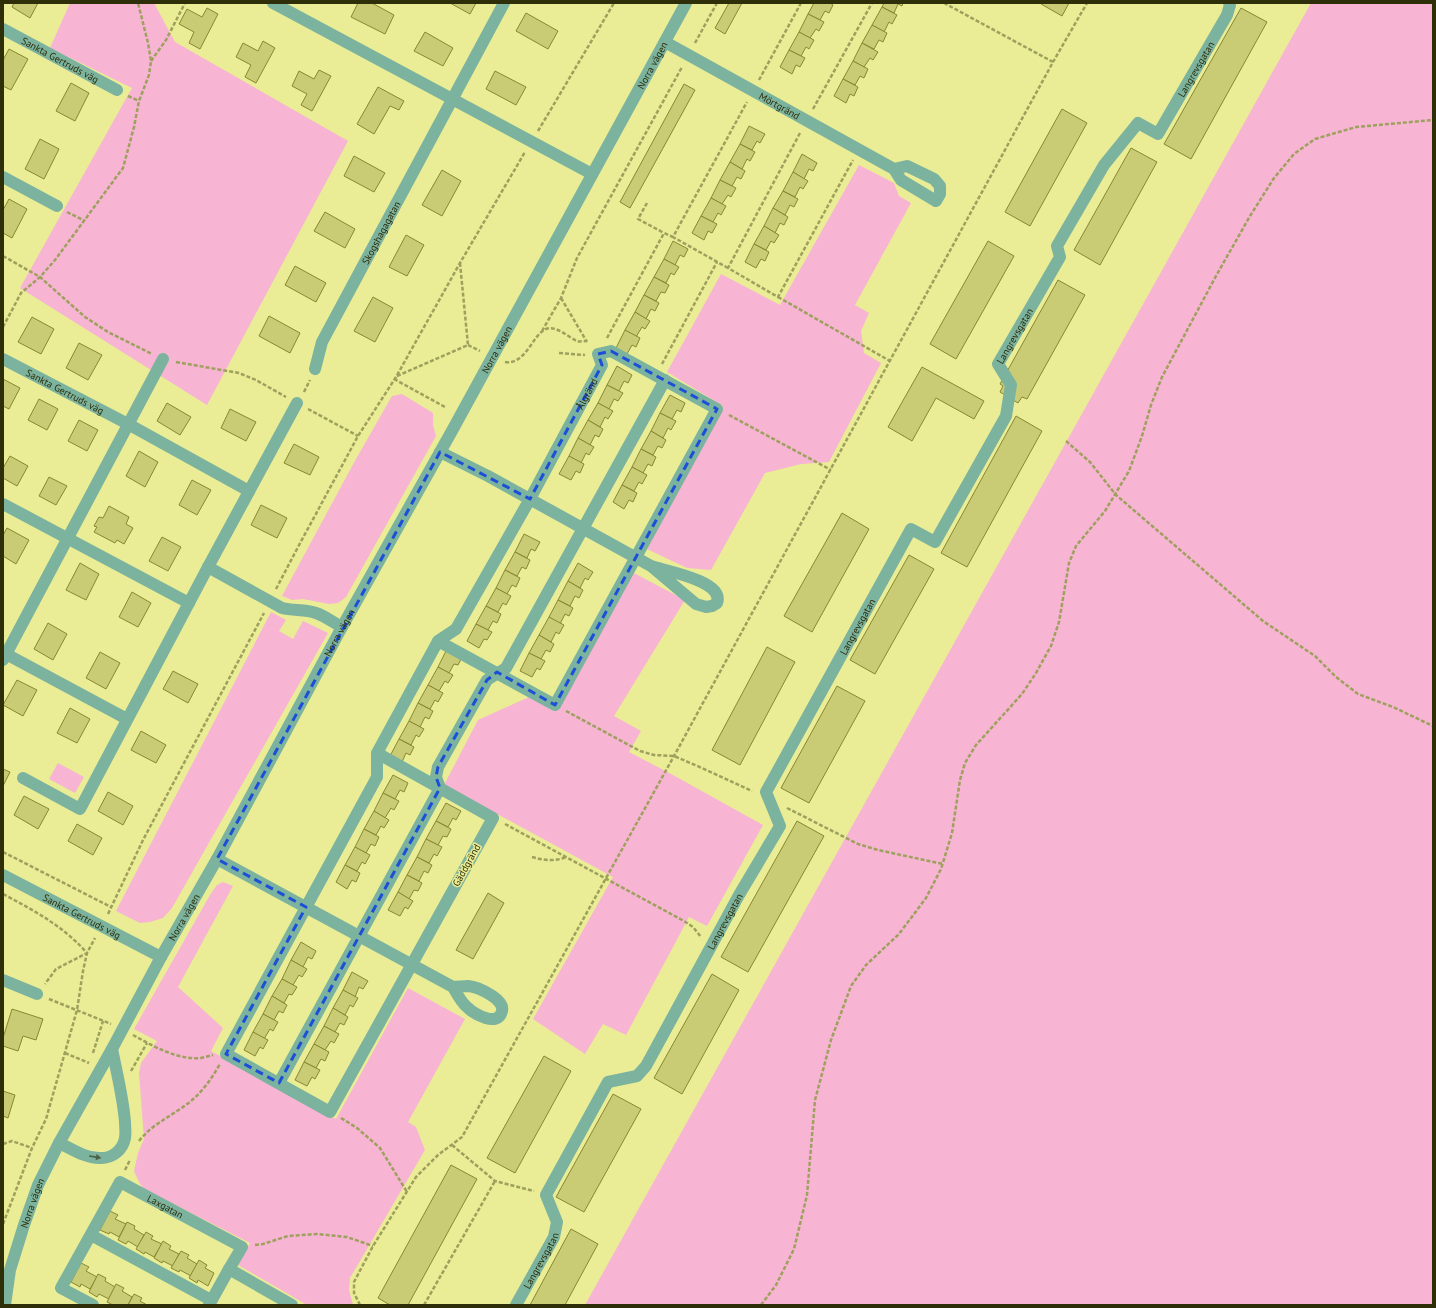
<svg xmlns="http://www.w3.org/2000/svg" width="1436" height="1308" viewBox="0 0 1436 1308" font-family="'PT Sans',sans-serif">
	<rect width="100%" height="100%" fill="#eaed95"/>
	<g fill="#f7b4d3">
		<polygon points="70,3 154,3 175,42 348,141 207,405 20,288 132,88 50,48"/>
		<polygon points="1311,3 1433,3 1433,1305 585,1305"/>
		<polygon points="859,165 894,183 899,196 911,203 855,305 869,313 861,331 864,353 881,363 829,462 801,464 765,473 711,570 687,568 647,549 723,406 667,372 721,274 780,305"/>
		<polygon points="402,394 433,413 433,425 436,436 346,597 338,603 329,604 303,599 292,600 282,596 356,459 392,396"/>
		<polygon points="630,571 685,600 614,716 641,731 629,752 673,775 763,825 707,926 689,917 626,1035 603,1024 585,1054 533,1019 613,877 444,785 478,720 529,697 554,711"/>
		<polygon points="271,612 286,620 279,631 293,639 303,621 328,633 172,908 163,918 150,922 140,923 116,911"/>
		<polygon points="58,763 84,777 75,793 49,779"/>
		<polygon points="223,882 233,886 178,987 223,1028 211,1051 336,1119 408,988 465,1019 408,1122 416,1127 425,1150 350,1278 349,1290 353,1305 307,1305 238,1265 250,1243 144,1189 140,1184 134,1171 138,1153 144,1139 139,1073 141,1063 157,1041 134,1029 210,895 217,885"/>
	</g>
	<g fill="#cacc75" stroke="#87872f">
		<polygon points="14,3 38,3 30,18 12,7"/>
		<polygon points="358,3 372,3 394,15 385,34 351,17"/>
		<polygon points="450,3 476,3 470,14"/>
		<polygon points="729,3 742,3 725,34 715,28"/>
		<polygon points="814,3 830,3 833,5 829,13 825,11 820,20 808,14"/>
		<polygon points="884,3 903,3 902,6 898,4 894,13 882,7"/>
		<polygon points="1042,3 1069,3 1062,16 1041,4"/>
		<polygon points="882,7 897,15 892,24 889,22 884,32 872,25"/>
		<polygon points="207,8 218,14 200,49 189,43 194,32 179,24 187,9 202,17"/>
		<polygon points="1241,8 1267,22 1191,159 1164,144"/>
		<polygon points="526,13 558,31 548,49 516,31"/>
		<polygon points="808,14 824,22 819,31 816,29 810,38 799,32"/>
		<polygon points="872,25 887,33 883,42 879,40 874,49 862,43"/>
		<polygon points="425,32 453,48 443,66 414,51"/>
		<polygon points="799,32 814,40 809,49 806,47 801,56 789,50"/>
		<polygon points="263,41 275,48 256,83 245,77 251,65 236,57 243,43 258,51"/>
		<polygon points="862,43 878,52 873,60 870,58 864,67 853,61"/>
		<polygon points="9,49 28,59 11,90 3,86 3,60"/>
		<polygon points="789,50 805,58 800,67 796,65 792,74 780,67"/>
		<polygon points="853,61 868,69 864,78 860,76 855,85 843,79"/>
		<polygon points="319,70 331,76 312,111 301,105 307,94 292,86 299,71 314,79"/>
		<polygon points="495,71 526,87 516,105 486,89"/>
		<polygon points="843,79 858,87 854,96 850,94 846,103 834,96"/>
		<polygon points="71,83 89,93 75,121 56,111"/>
		<polygon points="684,84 695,90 630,208 620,202"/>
		<polygon points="378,87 404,101 399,110 390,106 374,134 357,124"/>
		<polygon points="1062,109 1087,123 1030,226 1005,212"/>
		<polygon points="749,126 765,134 760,143 757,141 752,150 740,144"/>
		<polygon points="40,139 59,149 44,179 25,169"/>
		<polygon points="740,144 755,152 750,161 747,159 742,169 730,162"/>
		<polygon points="1131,148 1157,162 1100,265 1074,250"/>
		<polygon points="802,154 817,163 813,171 809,169 804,179 793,172"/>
		<polygon points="354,156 385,173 374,192 344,176"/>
		<polygon points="730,162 745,171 741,179 737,177 732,186 720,180"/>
		<polygon points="442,170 461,181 442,216 422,205"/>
		<polygon points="793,172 808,181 803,189 800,187 795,197 783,191"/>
		<polygon points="720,180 736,188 731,197 728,195 722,204 711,198"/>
		<polygon points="783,191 798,199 794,207 790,205 785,215 773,208"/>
		<polygon points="711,198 726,206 721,215 718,213 713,222 701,216"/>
		<polygon points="9,199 27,209 12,238 3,233 3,210"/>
		<polygon points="773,208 788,217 784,225 780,223 775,233 764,226"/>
		<polygon points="325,212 355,229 345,248 314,231"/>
		<polygon points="701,216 717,224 712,233 708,231 704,240 692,233"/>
		<polygon points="764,226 779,235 774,243 771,241 766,250 754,244"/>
		<polygon points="406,235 424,245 407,276 389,267"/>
		<polygon points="673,241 688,249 684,257 680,255 675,265 664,259"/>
		<polygon points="988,241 1014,256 956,359 930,344"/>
		<polygon points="754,244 769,252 765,261 761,259 756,268 745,262"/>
		<polygon points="664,259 679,267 674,275 671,273 666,283 654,277"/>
		<polygon points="295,266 326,283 316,302 285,285"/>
		<polygon points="654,277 669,285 665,293 661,292 656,301 644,295"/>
		<polygon points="1058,280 1085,295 1027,399 1022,397 1018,403 1000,392 1003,386 1000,384"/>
		<polygon points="644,295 659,303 655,311 651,309 646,319 635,312"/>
		<polygon points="373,297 393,308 375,342 354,331"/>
		<polygon points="635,312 650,321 645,329 642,327 636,337 625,330"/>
		<polygon points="269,316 300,333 290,353 259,336"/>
		<polygon points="32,317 54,329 41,354 18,342"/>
		<polygon points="625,330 640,338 636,347 632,345 627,354 616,348"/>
		<polygon points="79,343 102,355 88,380 66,368"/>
		<polygon points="617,366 632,375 628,383 624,381 619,391 607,385"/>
		<polygon points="922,367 984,401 974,419 936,398 912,441 888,427"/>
		<polygon points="3,379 20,388 9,409 3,406"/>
		<polygon points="607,385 623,393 618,401 614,399 609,409 598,403"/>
		<polygon points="670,395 685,403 681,412 677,410 672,419 660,413"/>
		<polygon points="39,399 58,409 47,430 28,420"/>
		<polygon points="167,403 191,417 180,435 157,421"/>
		<polygon points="598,403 613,411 608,419 605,417 600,427 588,420"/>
		<polygon points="230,409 256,422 246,441 221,428"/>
		<polygon points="660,413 676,421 671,430 668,428 663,438 651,431"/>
		<polygon points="1016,416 1042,431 967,567 941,553"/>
		<polygon points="79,420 98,430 87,451 68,441"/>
		<polygon points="588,420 603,429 599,437 595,435 590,445 578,438"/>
		<polygon points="651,431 666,440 662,448 658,446 653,455 641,449"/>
		<polygon points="578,438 594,447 589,455 586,453 581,463 569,456"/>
		<polygon points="294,444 319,457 310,475 284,463"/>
		<polygon points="641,449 656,457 652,466 648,464 643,473 632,467"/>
		<polygon points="139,451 158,462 145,487 126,476"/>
		<polygon points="10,456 28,466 17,486 3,478 3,468"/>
		<polygon points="569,456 584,464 580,473 576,471 571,480 559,474"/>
		<polygon points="632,467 647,475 642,484 639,482 634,491 622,485"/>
		<polygon points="49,477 67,486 56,505 39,496"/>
		<polygon points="192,480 211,490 197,515 179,505"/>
		<polygon points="622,485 637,493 633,502 629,500 624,509 613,502"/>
		<polygon points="261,505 287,518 277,538 251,525"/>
		<polygon points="109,506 129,517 126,524 133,528 124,544 117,540 115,543 94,532 97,527 94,526 99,517 103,518"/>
		<polygon points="842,513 869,529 812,632 784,616"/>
		<polygon points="7,528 29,540 16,564 3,556 3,535"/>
		<polygon points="524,534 540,542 535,551 531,549 527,558 515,552"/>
		<polygon points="162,537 181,547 168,571 149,561"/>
		<polygon points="515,552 530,560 526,569 522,567 517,576 505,570"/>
		<polygon points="909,555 934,569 875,674 850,660"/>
		<polygon points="80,563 99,574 86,600 66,590"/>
		<polygon points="578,563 593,572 588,580 585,578 580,588 568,581"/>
		<polygon points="505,570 520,578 516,587 512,585 507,594 496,588"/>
		<polygon points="568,581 583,590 579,598 575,596 570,606 558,600"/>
		<polygon points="496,588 511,596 506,605 503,603 498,612 486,606"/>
		<polygon points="132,592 151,603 138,627 119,617"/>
		<polygon points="558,600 573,608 569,616 565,614 560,624 549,617"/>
		<polygon points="486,606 501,614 497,623 493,621 488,630 476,624"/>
		<polygon points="549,617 564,625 559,634 556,632 551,642 539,635"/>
		<polygon points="48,623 67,634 53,660 34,649"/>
		<polygon points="476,624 492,632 487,640 484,639 479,648 467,641"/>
		<polygon points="539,635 554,644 550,652 546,650 541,659 529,653"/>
		<polygon points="767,647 795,662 740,765 712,750"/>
		<polygon points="447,649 462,657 458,665 454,664 449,673 438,667"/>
		<polygon points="100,652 120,663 106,689 86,678"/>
		<polygon points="529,653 545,661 540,670 537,668 532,677 520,671"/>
		<polygon points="438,667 453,675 448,683 445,681 439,691 428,685"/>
		<polygon points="173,671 198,684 188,703 163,689"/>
		<polygon points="17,680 37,690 23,716 3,705"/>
		<polygon points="428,685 443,693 438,702 435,700 430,709 418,703"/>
		<polygon points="837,686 865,701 809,803 781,788"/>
		<polygon points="418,703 433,711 429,719 425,717 420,727 409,721"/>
		<polygon points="70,708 90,719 77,743 57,733"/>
		<polygon points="409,721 424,729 419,737 416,735 411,745 399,739"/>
		<polygon points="141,731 166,745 156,763 131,750"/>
		<polygon points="399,739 414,747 410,755 406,753 402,762 390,756"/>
		<polygon points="3,769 10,772 3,786"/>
		<polygon points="393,775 408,783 404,792 400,790 395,799 383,793"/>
		<polygon points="108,792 133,806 123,825 98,811"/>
		<polygon points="383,793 399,801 394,810 391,808 385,818 374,811"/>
		<polygon points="24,796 49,809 38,829 14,815"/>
		<polygon points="446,803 461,811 456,820 453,818 448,827 436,821"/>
		<polygon points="374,811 389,820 384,828 381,826 376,835 364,829"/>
		<polygon points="436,821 451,829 447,837 443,836 438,845 426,839"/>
		<polygon points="797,821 824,836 748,972 721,957"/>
		<polygon points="77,824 102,838 93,855 68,841"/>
		<polygon points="364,829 379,837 375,846 371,844 366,853 355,847"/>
		<polygon points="426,839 442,847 437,856 434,854 429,863 417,857"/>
		<polygon points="355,847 370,855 365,864 362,862 357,871 345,865"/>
		<polygon points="417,857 432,865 428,873 424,871 419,881 407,875"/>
		<polygon points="345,865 360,873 356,882 352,880 347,889 336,882"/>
		<polygon points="407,875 422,883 418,891 414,890 409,899 398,892"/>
		<polygon points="398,892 413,901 408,909 405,907 400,916 388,910"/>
		<polygon points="488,893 504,903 473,959 456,950"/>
		<polygon points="301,942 316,951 312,959 308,957 303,967 291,960"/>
		<polygon points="291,960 307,969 302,977 299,975 293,985 282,979"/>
		<polygon points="352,972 368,981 363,989 359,987 355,997 343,990"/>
		<polygon points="712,974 739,990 682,1094 654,1078"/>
		<polygon points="282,979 297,987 292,995 289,994 284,1003 272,996"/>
		<polygon points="343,990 358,998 353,1007 350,1005 345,1015 333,1008"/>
		<polygon points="272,996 287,1005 283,1013 279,1011 274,1020 263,1014"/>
		<polygon points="333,1008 348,1017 344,1025 340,1023 335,1032 324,1026"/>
		<polygon points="12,1009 43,1019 36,1040 23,1036 18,1051 3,1046 3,1038"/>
		<polygon points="263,1014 278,1022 273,1031 270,1029 264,1039 253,1032"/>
		<polygon points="324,1026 339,1034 334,1043 331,1041 325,1050 314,1044"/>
		<polygon points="253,1032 268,1040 263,1049 260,1047 255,1056 244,1050"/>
		<polygon points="314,1044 329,1052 325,1061 321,1059 316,1068 304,1062"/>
		<polygon points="544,1056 571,1071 515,1173 487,1158"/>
		<polygon points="304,1062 320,1070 315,1079 312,1077 307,1086 295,1080"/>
		<polygon points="3,1091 15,1095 8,1118 3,1116"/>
		<polygon points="613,1094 641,1109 584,1212 556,1197"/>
		<polygon points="451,1165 477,1179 408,1305 390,1305 378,1298"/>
		<polygon points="110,1211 118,1215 115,1219 126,1224 119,1237 110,1232 109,1234 100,1230"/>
		<polygon points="127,1222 135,1226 134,1229 144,1235 138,1247 128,1241 126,1244 118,1240"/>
		<polygon points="571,1229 598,1244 565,1305 530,1305"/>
		<polygon points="146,1232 153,1236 151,1239 162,1244 154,1257 145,1252 144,1254 136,1249"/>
		<polygon points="163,1241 171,1246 169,1249 179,1254 173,1266 163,1261 162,1263 154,1258"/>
		<polygon points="181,1251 189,1255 187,1258 197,1264 191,1276 180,1270 179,1272 171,1268"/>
		<polygon points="199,1260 207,1265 205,1268 214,1273 208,1286 198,1280 197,1283 189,1278"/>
		<polygon points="81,1263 89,1267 86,1271 97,1277 90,1289 81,1284 80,1287 71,1282"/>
		<polygon points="98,1274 106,1278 105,1281 115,1287 109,1299 99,1294 97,1297 89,1292"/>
		<polygon points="116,1284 124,1288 122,1291 132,1297 128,1305 113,1305 107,1302"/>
		<polygon points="134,1294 142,1298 140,1301 147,1305 128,1305"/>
	</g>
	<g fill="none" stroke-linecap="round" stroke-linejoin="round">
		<g stroke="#9ea05d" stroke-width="2.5" stroke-dasharray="4 2" stroke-linecap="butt">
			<polyline points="944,3 1053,62"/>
			<polyline points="695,43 717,3"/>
			<polyline points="151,61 166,40 185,3"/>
			<polyline points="759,80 801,3"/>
			<polyline points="128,96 139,101"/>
			<polyline points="813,109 872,3"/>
			<polyline points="538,131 614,3"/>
			<polyline points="800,133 728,268 778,297 853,160"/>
			<polyline points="647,203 638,219 664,233"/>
			<polyline points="67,212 85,221"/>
			<polyline points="3,256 40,277 85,317 108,332 152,354"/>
			<polyline points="728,268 673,237 747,102"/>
			<polyline points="778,297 890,361"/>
			<polyline points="561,298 587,342"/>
			<polyline points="3,327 21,293 40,277 55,260 123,168 134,127 139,101 149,75 151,61 148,43 138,3"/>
			<polyline points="542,331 561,298 577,258 682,67"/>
			<polyline points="607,338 664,233 673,237"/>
			<polyline points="468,345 480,351"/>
			<polyline points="559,353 585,355"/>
			<polyline points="176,362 239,373 256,380 286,397"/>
			<path d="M505,362c21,3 27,-27 41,-33 10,-4 22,8 31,12 3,1 6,0 9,0"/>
			<polyline points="662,364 717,262"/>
			<polyline points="397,376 468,345 460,263"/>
			<polyline points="394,379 445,407"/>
			<polyline points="304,392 310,380"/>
			<polyline points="308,409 358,436"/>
			<polyline points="729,415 831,470"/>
			<polyline points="1066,441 1090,462 1116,495 1263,621 1315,656 1336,677 1358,694 1393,707 1433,726"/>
			<polyline points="276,589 298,547 358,436 396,377 460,263 525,152"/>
			<polyline points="566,711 640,751 654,755 674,756 702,768 752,791"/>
			<polyline points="787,808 858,844 878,850 943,864"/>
			<polyline points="505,824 684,921 693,927 701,937"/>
			<polyline points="3,852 111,907"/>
			<path d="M532,857c11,3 23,5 34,0"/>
			<path d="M3,894c32,17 60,32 84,59l-31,16 -11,15"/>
			<polyline points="108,914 143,840 264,613"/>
			<polyline points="49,999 111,1024"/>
			<path d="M133,1035c20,11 44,25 68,23 4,-1 8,-2 12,-3"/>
			<polyline points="65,1053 89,1063"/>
			<polyline points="93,1053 103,1021"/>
			<polyline points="131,1071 147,1043"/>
			<polyline points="341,1118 357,1128 380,1148 407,1192"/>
			<path d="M139,1141c14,-18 35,-26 52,-40 12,-10 21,-23 29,-37"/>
			<polyline points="3,1144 12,1141 32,1148"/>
			<polyline points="452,1145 495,1181 534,1191"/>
			<polyline points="125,1170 130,1160"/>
			<polyline points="3,1224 32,1148 46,1119 77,1010 83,971 87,953 95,938"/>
			<polyline points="255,1245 263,1244 288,1236 317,1234 347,1237 373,1246"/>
			<polyline points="360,1305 354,1293 354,1282 373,1246 416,1177 438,1155 462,1137 674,756 1053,62 1087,3"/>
			<polyline points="424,1305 495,1181"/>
			<polyline points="761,1305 776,1285 794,1249 807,1195 815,1100 831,1040 851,986 866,965 899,934 926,898 941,869 952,833 960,780 965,763 976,745 1022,694 1036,673 1051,646 1059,622 1069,563 1076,546 1105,511 1129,471 1142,436 1151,405 1162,377 1216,276 1250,216 1274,178 1294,154 1315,139 1356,127 1433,120"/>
		</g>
		<g stroke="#7cb39f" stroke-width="12">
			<polyline points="273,3 592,174"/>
			<path id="s1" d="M3,29l114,61"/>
			<path id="s2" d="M665,42l229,127 7,11 35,21 4,-7v-8l-6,-7 -27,-13 -13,3"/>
			<polyline points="3,177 57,206"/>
			<path id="s3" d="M3,359l125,65 121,67"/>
			<path id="s4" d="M315,369l7,-27 182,-339"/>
			<path d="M440,452l48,24 163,90 45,38 10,3 6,-1 5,-3c8,-22 -51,-32 -66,-37"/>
			<polyline points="3,504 189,603"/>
			<path d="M208,567l74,41c11,3 23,1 34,5 9,3 18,10 26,14"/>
			<polyline points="6,654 127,719"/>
			<polyline points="3,660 163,359"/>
			<path id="s5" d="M377,753l116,65 -163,294 -104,-58 151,-277v-24l61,-112 18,-12 74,-130 72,-134 -4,-11 13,-3 106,58 -162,296 -117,-64"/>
			<polyline points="23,778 80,809 208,567 297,403"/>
			<path d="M217,859l236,128c4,7 8,15 14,20 7,7 31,21 35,4 3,-12 -24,-24 -34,-25 -5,0 -10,1 -15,1"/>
			<path id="s6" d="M3,875l158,82"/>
			<polyline points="3,980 37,994"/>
			<polyline points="279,1083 440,788 436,777 438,767 487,680 506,668 665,380"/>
			<path d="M59,1143c13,6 26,15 40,15 13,1 24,-8 26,-20 1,-5 0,-11 0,-16 -2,-25 -8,-48 -13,-73"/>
			<polyline points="91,1235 211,1300"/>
			<path id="s7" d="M5,1305l5,-35 14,-45 14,-40 21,-42 53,-94 49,-92 56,-98 125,-232 111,-198 233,-426"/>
			<path id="s8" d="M93,1305l-32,-17 59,-106 122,65 -13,22 63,36"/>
			<polyline points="209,1305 229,1269"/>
			<path id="s9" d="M516,1305l38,-68 3,-15 -11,-27 62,-113 29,-6 9,-10 93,-171 41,-69 -14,-34 145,-263 24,13 71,-126 5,-31 -13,-21 62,-107 -3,-11 47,-81 34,-42 20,11 69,-119 3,-10 -1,-2"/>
		</g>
	</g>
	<defs><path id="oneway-solid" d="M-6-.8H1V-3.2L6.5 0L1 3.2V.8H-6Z"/></defs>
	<use fill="#4d6345" href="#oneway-solid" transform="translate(95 1157) rotate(9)"/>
	<path fill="none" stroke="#1d4ed8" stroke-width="3" stroke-dasharray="8 5" stroke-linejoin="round" d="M611,351l106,58 -162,296 -58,-33 -10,8 -49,87 -2,10 4,11 -161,295 -53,-29 80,-147 -89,-48 223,-407 90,47 72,-134 -4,-11z"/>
	<g text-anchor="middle" stroke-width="3" stroke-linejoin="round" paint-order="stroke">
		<g font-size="10" fill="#2e2e09" stroke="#eaed95">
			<text dy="4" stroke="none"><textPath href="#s1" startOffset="65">Sankta Gertruds väg</textPath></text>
			<text dy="4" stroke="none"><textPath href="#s7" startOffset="1402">Norra vägen</textPath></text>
			<text dy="4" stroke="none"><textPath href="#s9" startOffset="1515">Langrevsgatan</textPath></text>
			<text dy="4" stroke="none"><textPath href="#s2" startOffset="131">Mörtgränd</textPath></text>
			<text dy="4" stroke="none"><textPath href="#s4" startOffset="152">Skogshagagatan</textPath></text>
			<text dy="4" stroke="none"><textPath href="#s9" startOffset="1167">Langrevsgatan</textPath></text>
			<text dy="4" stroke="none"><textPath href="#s7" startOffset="1078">Norra vägen</textPath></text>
			<text dy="4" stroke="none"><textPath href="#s3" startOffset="70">Sankta Gertruds väg</textPath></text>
			<text dy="4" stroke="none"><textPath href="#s5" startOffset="1346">Ålgränd</textPath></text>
			<text dy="4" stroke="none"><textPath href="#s9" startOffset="795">Langrevsgatan</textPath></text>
			<text dy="4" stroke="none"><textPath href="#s7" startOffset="754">Norra vägen</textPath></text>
			<text transform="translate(466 865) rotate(-61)" y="4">Gäddgränd</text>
			<text dy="4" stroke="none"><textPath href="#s6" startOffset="89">Sankta Gertruds väg</textPath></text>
			<text dy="4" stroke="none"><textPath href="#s7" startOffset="430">Norra vägen</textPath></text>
			<text dy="4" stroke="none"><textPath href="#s9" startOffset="459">Langrevsgatan</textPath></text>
			<text dy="4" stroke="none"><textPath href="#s7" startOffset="106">Norra vägen</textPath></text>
			<text dy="4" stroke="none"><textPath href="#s8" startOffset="209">Laxgatan</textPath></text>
			<text dy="4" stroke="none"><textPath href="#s9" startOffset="51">Langrevsgatan</textPath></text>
		</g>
	</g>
	<rect width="1436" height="1308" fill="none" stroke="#2e2e09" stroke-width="8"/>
</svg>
